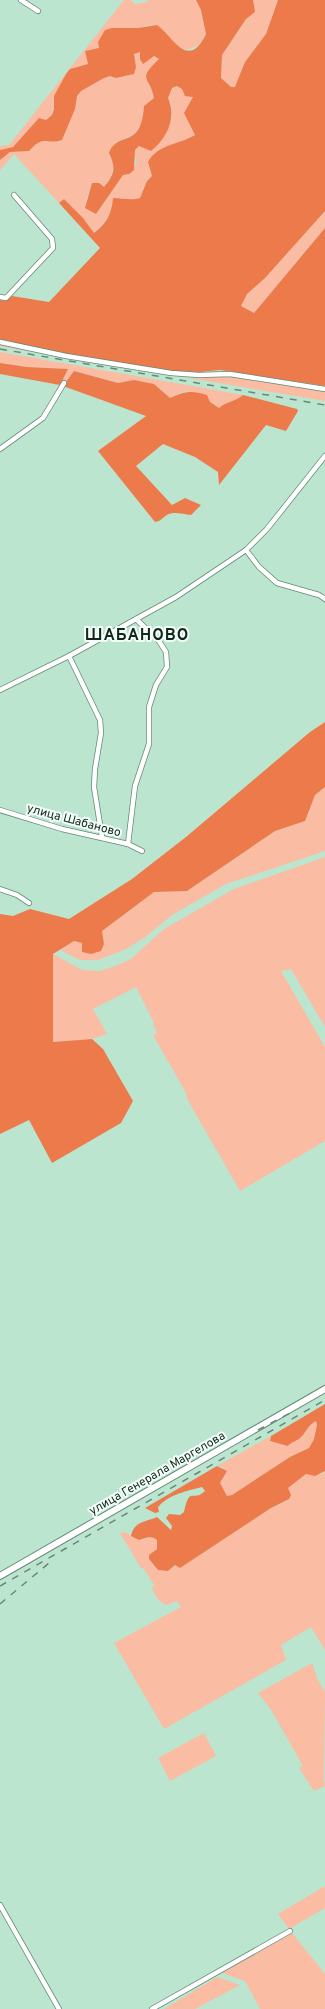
<svg xmlns="http://www.w3.org/2000/svg" width="325" height="2009" viewBox="0 0 325 2009" font-family="Overpass,sans-serif">
	<rect width="100%" height="100%" fill="#bce5d0"/>
	<g fill="#fabca3">
		<polygon points="124,0 131,0 135,4 147,2 148,0 196,0 201,10 206,34 199,45 187,50 175,45 151,25 138,28 112,28 99,48 86,51 88,64 75,67 66,74 57,91 52,115 46,120 39,118 13,147 0,150 0,146 9,145"/>
		<polygon points="253,0 278,0 266,34 245,62 236,87 231,87 221,78 222,55 246,19 254,12"/>
		<path d="M140,52l20,7 -11,28 4,4 1,7 -10,8c-2,25 -5,28 -28,36l-7,11 5,11 -3,13 -7,10 -12,-4 -6,18 10,13 27,-39 6,-1 7,-10 -1,-14 4,-4 7,2 26,-30 -1,-14 -3,-6 4,-10 5,-2 16,11 -8,16 10,22c-17,10 -36,9 -47,27l4,14 -5,5 -7,17 -10,3 -9,-3c-11,12 -14,26 -28,35l-6,-10 -23,-24 -5,4 -45,-49 -14,16v-10l10,-8 19,-1c16,-18 16,-6 33,-11l13,-31 2,-13 4,-5 23,-13 6,-2 6,2 6,-2h6l8,-9 -2,-13z"/>
		<polygon points="325,211 325,228 254,313 240,307 247,294 265,278"/>
		<path d="M0,340c62,13 126,28 190,32l-1,6 41,-3 95,16v10l-325,-55z"/>
		<path d="M0,352l243,43c-8,7 -16,6 -24,13l-9,-6 -25,-11 -15,7 -16,-14 -20,-4 -15,3 -45,-12 -11,15 -3,-1 7,-16 -40,-2 -27,-4z"/>
		<polygon points="325,787 325,851 226,884 172,915 144,938 124,950 98,960 80,960 60,950 74,941 82,943 82,952 104,944 102,931 154,892 187,891 275,831 305,821 315,795"/>
		<polygon points="325,857 325,1027 291,969 281,971 325,1047 325,1141 240,1191 187,1099 186,1093 153,1035 157,1033 153,1024 154,1023 136,987 93,1009 107,1034 92,1039 53,1042 53,954 82,970 100,971 115,966 131,959 164,929 234,889"/>
		<path d="M316,1420l1,5 -3,14 -5,9 -19,9 -58,38 -5,2 -7,-14 5,-8 -2,-8 -6,-1 54,-30 -1,6c9,0 24,3 31,-5 7,-7 7,-11 15,-17z"/>
		<polygon points="325,1471 325,1650 311,1627 281,1645 286,1660 164,1729 114,1643 181,1607 177,1601 166,1605 158,1600 152,1589 154,1585 144,1569 141,1568 120,1533 125,1532 139,1540 153,1537 157,1540 157,1549 149,1555 149,1560 158,1570 168,1571 176,1565 180,1568 271,1508 289,1499 288,1488 306,1474 322,1474"/>
		<polygon points="312,1663 318,1680 325,1692 324,1781 325,1786 314,1791 299,1768 303,1766 270,1708 258,1693"/>
		<polygon points="204,1733 216,1756 170,1781 158,1758"/>
		<polygon points="325,1886 325,1908 289,1929 278,1914"/>
		<polygon points="292,1933 325,1974 325,2009 260,2009 245,1981 222,1973"/>
		<polygon points="217,1977 240,1985 195,2009 164,2009"/>
	</g>
	<g fill="#ed7a4a">
		<path d="M196,0h57l2,12 -9,7 -24,36 -1,23 10,9h4l10,-25 21,-28 12,-34h47v211l-60,67 -18,16 -6,12 13,7 71,-85v158l-105,-16 -20,2 -28,-1 -105,-17 -67,-14v-40l6,1 6,-5 37,6 51,-54 -41,-45 5,-4 19,19 11,15c12,-9 18,-19 19,-35 10,0 17,3 27,0l7,-17 5,-5 -4,-14c10,-18 30,-17 47,-27l-11,-22 9,-16 -8,-1 -3,-7 -5,-3 -5,2 -4,10c9,20 -1,40 -17,53l-12,-5 -4,4 -1,20 -5,4 -6,1 -27,39 -11,-6 7,-25h7l5,4c11,-13 12,-20 5,-34 10,-24 32,-2 35,-47l10,-8c-4,-22 -18,-17 5,-39l-5,-3 -11,8 -3,-5v-7l-6,2 2,13 -2,7 -18,4 -6,-2 -6,2 -23,13 -4,5 -2,13 -13,31c-16,5 -18,-6 -33,11l-19,1 -10,8v-10l13,-3 26,-29 7,2 6,-5 2,-6v-13l12,-22 4,-5 18,-5 -3,-13 14,-3 -1,-6 7,-12 7,-2h26l19,-3c15,10 31,47 49,9l-5,-24z"/>
		<polygon points="0,363 27,367 68,369 60,385 0,374"/>
		<path d="M74,371l44,12 16,-3 20,4 16,14c15,-7 21,-8 37,-3l3,7 9,6c8,-7 16,-6 24,-13l54,14 1,2 -12,20 -20,-6 -47,60 -1,-13 -23,-15 -32,-13 -27,22 36,39 13,-7 16,7 -10,10c-8,-1 -18,-4 -24,0 -5,3 -6,6 -12,7l-57,-71 48,-35 -83,-30z"/>
		<polygon points="325,722 325,787 315,795 305,821 275,831 187,891 154,892 102,931 104,944 101,951 91,954 82,952 82,943 74,941 53,954 53,1042 92,1039 103,1049 133,1101 121,1123 52,1163 29,1120 0,1134 0,914 13,916 30,909 69,919 132,879 186,837 310,732"/>
		<path d="M325,1404v67l-10,5 -9,-2 -18,14 3,7 -2,4 -18,9 -91,60 -5,-3 -7,6 -10,-1 -9,-11v-4l8,-6v-9c-6,-5 -11,-2 -18,0l-8,-4c3,-15 15,-14 26,-19l14,13 1,-4 -6,-8 3,-4 11,1 4,-3c6,-27 8,-9 21,-21l-3,-4c-15,4 -33,7 -44,20l1,5 -4,1 -10,-5 72,-42 10,5 -7,12 7,13 5,-1 58,-38 19,-9 5,-9 3,-14 -1,-4c-9,5 -8,9 -15,16 -3,4 -9,4 -13,9l-18,-5 1,-5z"/>
	</g>
	<g fill="none" stroke-linecap="round" stroke-linejoin="round">
		<defs>
			<g id="street">
				<polyline points="21,0 38,11"/>
				<polyline points="0,297 6,298 53,248 52,239 14,195"/>
				<polyline points="0,342 66,356 171,373 199,375 230,374 325,389"/>
				<polyline points="0,449 43,418 64,383"/>
				<polyline points="246,550 259,567 277,583 319,595 325,599"/>
				<polyline points="69,656 100,720 101,733 95,769 94,787 102,837"/>
				<polyline points="0,690 69,656 176,597 246,550 267,529 325,456"/>
				<polyline points="0,810 62,829 128,844 142,851"/>
				<polyline points="128,844 135,786 149,744 149,707 156,685 167,667 166,652 159,641 136,619"/>
				<polyline points="0,889 17,895 29,903"/>
				<polyline points="0,1905 59,2009"/>
				<polyline points="152,2009 290,1931"/>
			</g>
			<polyline id="secondary" points="0,1576 325,1389"/>
		</defs>
		<use href="#street" stroke="#638976" stroke-width="6"/>
		<use href="#secondary" stroke="#638976" stroke-width="8"/>
		<use href="#street" stroke="#fff" stroke-width="4.5"/>
		<use href="#secondary" stroke="#fff" stroke-width="6"/>
		<g stroke="#6a8778" stroke-width="1.5" stroke-dasharray="7 7" stroke-linecap="butt">
			<polyline points="0,349 325,405"/>
			<polyline points="258,1430 294,1411"/>
			<polyline points="0,1586 325,1400"/>
			<polyline points="0,1604 49,1563"/>
		</g>
	</g>
	<g text-anchor="middle" stroke-width="4" stroke-linejoin="round" paint-order="stroke">
		<g font-size="12" fill="#15251d" stroke="#f2fff8">
			<text transform="translate(74 820) rotate(15)" y="4">улица Шабаново</text>
			<text transform="translate(157 1473) rotate(-30)" y="4">улица Генерала Маргелова</text>
		</g>
		<g font-size="16" font-weight="bold" letter-spacing="1" fill="#15251d" stroke="#f2fff8">
			<text x="137" y="640">ШАБАНОВО</text>
		</g>
	</g>
</svg>
